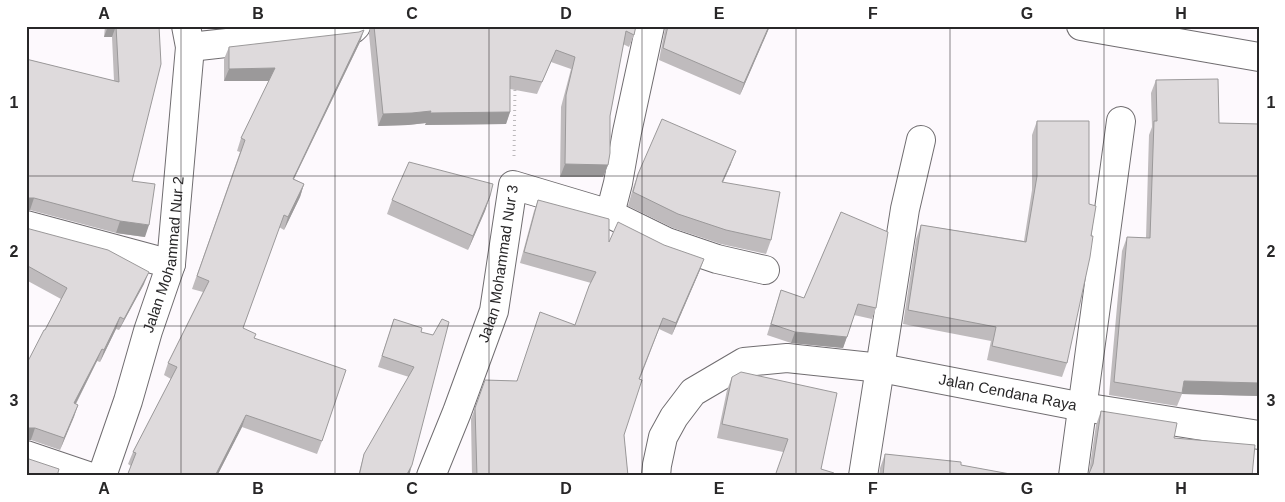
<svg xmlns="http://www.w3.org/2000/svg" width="1285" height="502" viewBox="0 0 1285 502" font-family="Helvetica,sans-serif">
	<rect width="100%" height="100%" fill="#fdf9fd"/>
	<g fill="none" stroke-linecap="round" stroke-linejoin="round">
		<defs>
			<g id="minor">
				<polyline points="1081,26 1259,57"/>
				<polyline points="190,47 353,29 356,26"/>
				<polyline points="610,214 618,183 627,132 650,26"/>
				<polyline points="26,225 171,264"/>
				<polyline points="26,455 88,476"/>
				<path id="s1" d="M102,476l26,-75 20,-70 23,-67 19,-217 -4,-21"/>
				<path id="s2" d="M431,476l26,-64 37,-101 19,-126 97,29 57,28 50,17 48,11"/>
				<path id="s3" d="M656,476l1,-11 6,-28 11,-20 19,-25 51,-30 43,-4 94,10 202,39 176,28"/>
				<polyline points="863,476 905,209 921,140"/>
				<polyline points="1073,476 1121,121"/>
			</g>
		</defs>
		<use href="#minor" stroke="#706d70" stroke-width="30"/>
		<polyline stroke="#bcb9bc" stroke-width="3" stroke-dasharray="1 4" stroke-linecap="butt" points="514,156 515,87"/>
		<use href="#minor" stroke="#fff" stroke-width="28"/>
	</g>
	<g fill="#bfbbbd">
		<polygon points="105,26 159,26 132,181 145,237 116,233 30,210 26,210 26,59 114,81 112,37 104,37"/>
		<polygon points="371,26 636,26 634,35 629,47 623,44 610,116 608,165 603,177 560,177 561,107 571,69 551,62 537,94 510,89 510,112 506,124 425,125 426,123 408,125 378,126 369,34"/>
		<polygon points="665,26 770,26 740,95 659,60 665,29"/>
		<polygon points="360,42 294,179 304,184 300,197 284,230 279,227 243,328 255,338 322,441 317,454 242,427 217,476 127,476 131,466 128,464 133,452 171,379 164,375 168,363 203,292 192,289 240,152 237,151 241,138 269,81 224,81 224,59 229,47"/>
		<polygon points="1156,80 1219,123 1259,124 1259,396 1182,394 1177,406 1109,395 1122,251 1127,237 1146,238 1149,135 1152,127 1151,93"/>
		<polygon points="1037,121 1067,363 1062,377 987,360 991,341 903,324 916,239 921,225 1024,241 1032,190 1032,135"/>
		<polygon points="731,164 723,182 771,240 766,254 721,244 673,228 628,206 633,188 638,174"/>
		<polygon points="490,196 485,211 468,250 387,214 392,200"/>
		<polygon points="538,200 609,242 700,270 672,335 659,329 640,379 624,435 628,476 472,476 471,419 485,380 516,381 575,325 591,283 520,263 534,211"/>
		<polygon points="841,212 876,308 872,319 854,315 843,348 791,343 767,335 781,290 804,298"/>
		<polygon points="26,228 144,284 119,330 116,329 100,362 97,361 76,404 78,405 60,450 31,440 45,330 61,299 26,280"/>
		<polygon points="394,319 421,332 409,476 358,476 364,454 409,377 378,367"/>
		<polygon points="732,377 821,469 783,452 717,438 727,390"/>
		<polygon points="1101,411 1174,438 1252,476 1088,476 1089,472 1096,425"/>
		<polygon points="885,454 961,465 1021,476 879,476 880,468"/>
	</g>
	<g fill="#9b999a">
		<polygon points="108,26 116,26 112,37 104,37"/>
		<polygon points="220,26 236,26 220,28"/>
		<polygon points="769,26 770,26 740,95 744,83"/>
		<polygon points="364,30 360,42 288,191 293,179"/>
		<polygon points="275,68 270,81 224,81 229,69"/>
		<polygon points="431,111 510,112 506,124 425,125 426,123 408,125 378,126 383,114"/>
		<polygon points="736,151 731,164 717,195 722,182"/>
		<polygon points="565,164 608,165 603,177 560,177"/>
		<polygon points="304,184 300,197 284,230 288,217"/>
		<polygon points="490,196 485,211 468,250 473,236"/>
		<polygon points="26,198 34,198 30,210 26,210"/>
		<polygon points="120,221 149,225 145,237 116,233"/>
		<polygon points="704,259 700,270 672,335 676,323"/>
		<polygon points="149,272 144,284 119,330 124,319"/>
		<polygon points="120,317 116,329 100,362 104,350"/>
		<polygon points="795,332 847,337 843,348 791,343"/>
		<polygon points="102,349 97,361 70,415 74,403"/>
		<polygon points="1184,381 1259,383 1259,396 1182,394"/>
		<polygon points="78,405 74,417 60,450 64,438"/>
		<polygon points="246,415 242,427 217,476 215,476"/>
		<polygon points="26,428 35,428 31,440 26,440"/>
		<polygon points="412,465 409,476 406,476"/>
	</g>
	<g fill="#dedadc" stroke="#9b999a">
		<polygon points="116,26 159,26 161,64 132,181 155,184 149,225 120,221 34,198 26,198 26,59 119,82"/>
		<polygon points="374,26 636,26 634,35 626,31 610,116 610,153 608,165 565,164 566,95 575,57 556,50 542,82 510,76 510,112 430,113 431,111 412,113 383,114"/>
		<polygon points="668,26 769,26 744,83 663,48"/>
		<polygon points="364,30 293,179 304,184 288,217 284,215 243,328 256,334 254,338 346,370 322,441 246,415 215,476 127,476 136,453 133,452 177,367 168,363 209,281 197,276 245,140 241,138 275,68 229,69 229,47 359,32"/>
		<polygon points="1218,79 1219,123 1259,124 1259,383 1184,381 1182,393 1114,382 1127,237 1150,238 1154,121 1157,121 1156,80"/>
		<polygon points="662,119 736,151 722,182 780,192 771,240 726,230 678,214 633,192 638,174"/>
		<polygon points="1037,121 1089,121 1089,204 1096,206 1091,236 1093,236 1090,257 1067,363 992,346 996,327 908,310 921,225 1026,242 1037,176"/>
		<polygon points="409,162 493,184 490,196 473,236 392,200"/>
		<polygon points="538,200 609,219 609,242 618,222 664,245 704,259 676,323 663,318 639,379 642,380 624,435 628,476 477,476 475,408 485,380 517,381 540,312 575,325 589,286 596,272 524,252"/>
		<polygon points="841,212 888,232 876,308 858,304 847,337 795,332 771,324 781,290 804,298"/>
		<polygon points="26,228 108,250 149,272 124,319 120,317 104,350 102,349 74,403 78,405 64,438 35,428 26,428 26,365 44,330 45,330 67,288 26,265"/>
		<polygon points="394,319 422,328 421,332 433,335 442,319 449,322 412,465 406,476 359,476 364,454 414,367 382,356"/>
		<polygon points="741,372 837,393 821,469 834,473 833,476 775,476 788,439 722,424 732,377"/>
		<polygon points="1101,411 1177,423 1174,438 1255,445 1252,476 1088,476 1093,464"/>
		<polygon points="885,454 961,462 961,465 1021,476 883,476"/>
		<polygon points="26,458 59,469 57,476 26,476"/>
	</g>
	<path fill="none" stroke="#282728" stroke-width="1" stroke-opacity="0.55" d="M181,26v450M335,26v450M489,26v450M642,26v450M796,26v450M950,26v450M1104,26v450M26,176h1233M26,326h1233"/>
	<g text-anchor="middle" stroke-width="4" stroke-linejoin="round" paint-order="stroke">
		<g font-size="15" fill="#282728" stroke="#fff">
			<text dy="5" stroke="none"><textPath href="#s1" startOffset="231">Jalan Mohammad Nur 2</textPath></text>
			<text dy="5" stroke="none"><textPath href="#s2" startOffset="224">Jalan Mohammad Nur 3</textPath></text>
			<text dy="5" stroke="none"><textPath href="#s3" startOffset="420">Jalan Cendana Raya</textPath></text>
		</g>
	</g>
	<rect width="1285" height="502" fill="none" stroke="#ffffff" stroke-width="55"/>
	<rect x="28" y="28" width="1230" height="446" fill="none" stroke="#282728" stroke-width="2"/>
	<g font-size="16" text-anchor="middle" font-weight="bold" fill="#282728">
		<text x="104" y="19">A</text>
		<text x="258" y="19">B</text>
		<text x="412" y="19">C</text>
		<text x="566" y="19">D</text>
		<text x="719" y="19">E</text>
		<text x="873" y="19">F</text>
		<text x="1027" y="19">G</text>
		<text x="1181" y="19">H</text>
		<text x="14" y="108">1</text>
		<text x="1271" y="108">1</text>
		<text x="14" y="257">2</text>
		<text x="1271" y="257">2</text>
		<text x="14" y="406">3</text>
		<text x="1271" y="406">3</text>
		<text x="104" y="494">A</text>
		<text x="258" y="494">B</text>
		<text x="412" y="494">C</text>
		<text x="566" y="494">D</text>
		<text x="719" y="494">E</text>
		<text x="873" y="494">F</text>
		<text x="1027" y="494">G</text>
		<text x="1181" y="494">H</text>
	</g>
</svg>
